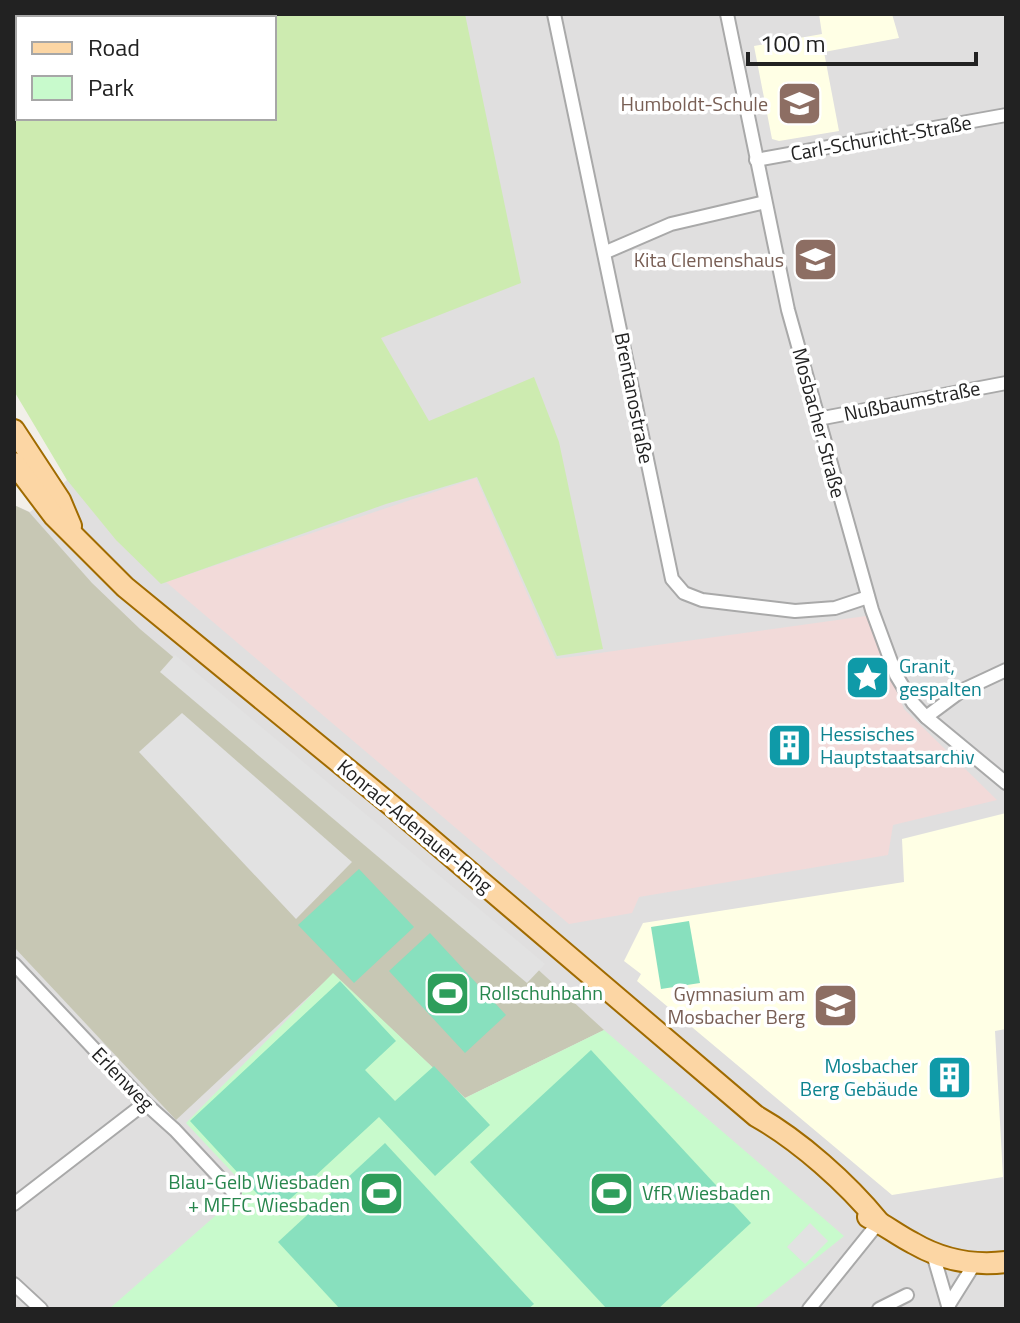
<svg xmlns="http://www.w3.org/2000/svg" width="1020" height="1323" viewBox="0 0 1020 1323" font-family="'Titillium Web',sans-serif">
	<rect width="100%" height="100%" fill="#f2efe9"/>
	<path fill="#e0dfdf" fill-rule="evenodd" d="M14,14h992v1295h-992v-804l16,7 37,-32 -53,-96zM18,18h256v100h-256z"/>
	<polygon fill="#f2dad9" points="476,478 556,659 866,616 904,709 997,800 893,825 888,855 639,897 632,913 569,924 166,582"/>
	<g fill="#ffffe5">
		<polygon points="819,14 892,14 899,38 824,52 839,131 779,141 772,139 754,46 822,34"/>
		<polygon points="1006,813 1006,1029 995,1031 1003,1177 892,1195 637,981 641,974 624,961 643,923 904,882 902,839"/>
	</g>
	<polygon fill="#c7c7b4" points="14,505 29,512 92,583 140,629 474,911 604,1030 465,1098 333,974 176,1120 14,947"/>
	<path fill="#cdebb0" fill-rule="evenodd" d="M14,14h451l56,269 -140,55 48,83 105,-44 25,65 44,207 -46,7 -80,-179 -91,27 -225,80 -45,-44 -49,-60 -53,-89zM18,18h256v100h-256z"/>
	<polygon fill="#c8facc" points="333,973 465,1098 604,1030 844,1236 753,1309 109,1309 247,1188 186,1123"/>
	<g fill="#88e0be">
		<polygon points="359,869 414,927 354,983 298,925"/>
		<polygon points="689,921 700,983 661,989 651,927"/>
		<polygon points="430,933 506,1015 465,1053 389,971"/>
		<polygon points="340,981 396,1041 365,1070 395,1101 434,1066 490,1125 435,1176 379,1117 275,1213 190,1121"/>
		<polygon points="591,1050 751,1223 658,1309 607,1309 470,1162"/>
		<polygon points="385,1143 534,1304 528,1309 340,1309 278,1242"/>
	</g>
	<g fill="#e2e2e2">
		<polygon points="175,655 545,964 527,983 160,672"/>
		<polygon points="182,713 352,862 296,919 139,752"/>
		<polygon points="810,1223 828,1241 805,1264 787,1247"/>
	</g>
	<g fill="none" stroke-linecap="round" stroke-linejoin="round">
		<defs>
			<g id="street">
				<polyline points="554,14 672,579 684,593 702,600 795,611 835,608 868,597"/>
				<polyline points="727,14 788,310 872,610 896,675 913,703 926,717 1006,783"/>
				<polyline points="756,160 1006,115"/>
				<polyline points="606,252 671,224 765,202"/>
				<polyline points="818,419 1006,383"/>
				<polyline points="926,717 961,691 1006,670"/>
				<polyline points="14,964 145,1103 175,1130 234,1193"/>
				<polyline points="14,1204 145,1103"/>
				<polyline points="933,1254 949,1309"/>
				<polyline points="14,1284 41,1309"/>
				<polyline points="948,1306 975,1263"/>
				<polyline points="809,1309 879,1222"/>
				<polyline points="879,1309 907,1295"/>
			</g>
			<g id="primary">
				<polyline points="14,430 60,500 71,526"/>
				<path d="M14,463l40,53 71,71 266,218 365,311c44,25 91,67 123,106"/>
				<path d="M868,1217c16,7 29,18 45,26 29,17 60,23 93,19"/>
			</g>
		</defs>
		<use href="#street" stroke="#a9a9a9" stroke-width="16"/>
		<use href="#primary" stroke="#a06b00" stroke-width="24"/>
		<use href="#street" stroke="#fff" stroke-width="12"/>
		<use href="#primary" stroke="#fcd6a4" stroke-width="20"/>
	</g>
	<defs>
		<symbol id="school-square" viewBox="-11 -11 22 22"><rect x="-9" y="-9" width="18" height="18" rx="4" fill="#8d6e63" stroke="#fff"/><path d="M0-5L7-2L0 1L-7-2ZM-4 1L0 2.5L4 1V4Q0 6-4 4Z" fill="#fff"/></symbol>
		<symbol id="sight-square" viewBox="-11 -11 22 22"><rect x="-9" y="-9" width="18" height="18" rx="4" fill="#0f9aa8" stroke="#fff"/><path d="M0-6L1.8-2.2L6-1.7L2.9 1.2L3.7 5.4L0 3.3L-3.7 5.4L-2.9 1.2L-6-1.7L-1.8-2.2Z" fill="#fff"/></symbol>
		<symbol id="building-square" viewBox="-11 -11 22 22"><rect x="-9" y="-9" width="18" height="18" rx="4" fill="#0f9aa8" stroke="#fff"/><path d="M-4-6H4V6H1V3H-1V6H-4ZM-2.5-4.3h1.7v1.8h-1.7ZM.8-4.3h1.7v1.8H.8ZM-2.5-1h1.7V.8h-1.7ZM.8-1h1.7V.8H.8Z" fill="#fff"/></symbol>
		<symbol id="stadium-square" viewBox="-11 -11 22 22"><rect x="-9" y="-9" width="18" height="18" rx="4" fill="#2e9e5b" stroke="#fff"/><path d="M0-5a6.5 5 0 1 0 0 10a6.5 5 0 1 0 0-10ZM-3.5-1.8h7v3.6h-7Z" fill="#fff"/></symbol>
	</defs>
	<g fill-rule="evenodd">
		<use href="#school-square" x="774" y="78" width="51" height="51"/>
		<use href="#school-square" x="790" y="234" width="51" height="51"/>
		<use href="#sight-square" x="842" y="652" width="51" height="51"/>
		<use href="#building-square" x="764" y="720" width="51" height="51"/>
		<use href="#stadium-square" x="422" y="968" width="51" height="51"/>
		<use href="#school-square" x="810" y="980" width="51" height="51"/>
		<use href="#building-square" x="924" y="1052" width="51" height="51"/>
		<use href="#stadium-square" x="356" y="1168" width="51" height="51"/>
		<use href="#stadium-square" x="586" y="1168" width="51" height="51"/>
	</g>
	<g text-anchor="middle" stroke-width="7" stroke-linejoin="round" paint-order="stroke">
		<g font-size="20" fill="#785e54" stroke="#fff" text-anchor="end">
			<text x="768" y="111">Humboldt-Schule</text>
			<text x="784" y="267">Kita Clemenshaus</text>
			<text x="805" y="1001">Gymnasium am<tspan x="805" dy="23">Mosbacher Berg</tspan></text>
		</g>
		<g font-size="20" fill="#222" stroke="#fff">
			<text transform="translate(881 138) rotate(-10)" y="7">Carl-Schuricht-Straße</text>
			<text transform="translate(634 398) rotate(79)" y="7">Brentanostraße</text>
			<text transform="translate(912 401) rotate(-11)" y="7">Nußbaumstraße</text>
			<text transform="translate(819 423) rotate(75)" y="7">Mosbacher Straße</text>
			<text transform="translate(415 826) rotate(40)" y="7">Konrad-Adenauer-Ring</text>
			<text transform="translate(123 1079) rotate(46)" y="7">Erlenweg</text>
		</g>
		<g font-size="20" fill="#0d838f" stroke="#fff" text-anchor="start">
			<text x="899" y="673">Granit,<tspan x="899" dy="23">gespalten</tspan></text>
			<text x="820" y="741">Hessisches<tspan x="820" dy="23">Hauptstaatsarchiv</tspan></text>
			<text x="918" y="1073" text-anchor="end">Mosbacher<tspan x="918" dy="23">Berg Gebäude</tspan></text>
		</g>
		<g font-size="20" fill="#27864d" stroke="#fff" text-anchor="start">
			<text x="479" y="1000">Rollschuhbahn</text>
			<text x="350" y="1189" text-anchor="end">Blau-Gelb Wiesbaden<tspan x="350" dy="23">+ MFFC Wiesbaden</tspan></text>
			<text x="642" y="1200">VfR Wiesbaden</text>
		</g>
	</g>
	<rect width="1020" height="1323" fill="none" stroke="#222222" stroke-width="32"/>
	<rect x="16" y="16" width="260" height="104" fill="#ffffff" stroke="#a7a7a7" stroke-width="2"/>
	<rect x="32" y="42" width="40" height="12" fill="#fcd6a4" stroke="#a7a7a7" stroke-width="2"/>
	<text x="88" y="56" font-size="24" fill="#222222">Road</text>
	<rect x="32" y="76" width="40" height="24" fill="#c8facc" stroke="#a7a7a7" stroke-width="2"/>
	<text x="88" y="96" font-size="24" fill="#222222">Park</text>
	<path d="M748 52v12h228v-12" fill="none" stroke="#222222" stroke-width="4"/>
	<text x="760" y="52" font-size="24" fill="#222222" stroke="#ffffff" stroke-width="6" paint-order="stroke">100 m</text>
</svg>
